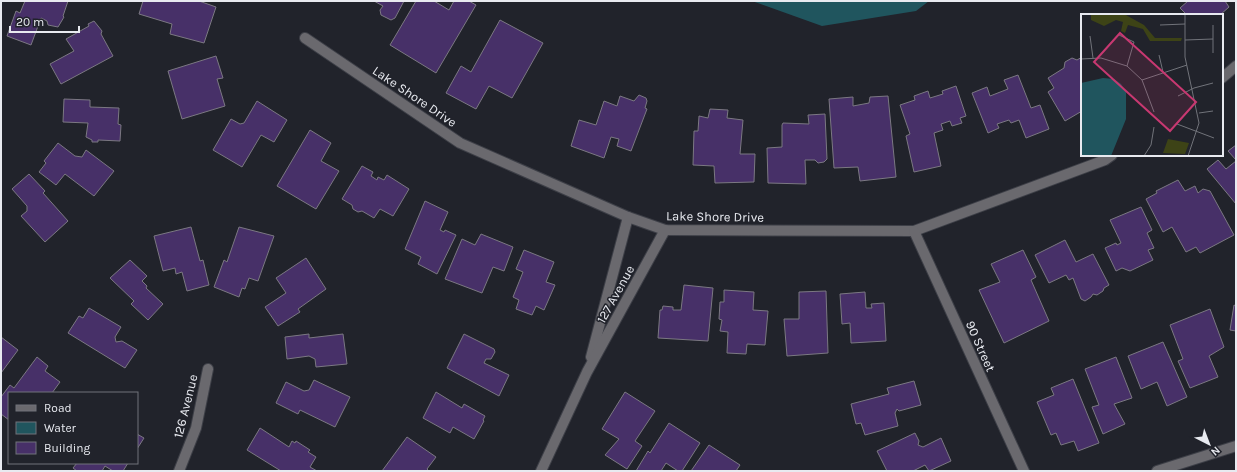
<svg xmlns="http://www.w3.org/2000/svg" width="1237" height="472" viewBox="0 0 1237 472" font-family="Karla,sans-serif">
	<rect width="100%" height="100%" fill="#21232b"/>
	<polygon fill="#20555e" points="752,1 929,1 916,11 822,26"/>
	<g fill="#473068" stroke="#7b7882">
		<polygon points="25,1 68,1 63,16 64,17 58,27 48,25 47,21 41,18 31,45 7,36 16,11 20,13"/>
		<polygon points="143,1 199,1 216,7 204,43 170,34 172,24 139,14"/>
		<polygon points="374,1 404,1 395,18 391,20 381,15 380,10 383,6"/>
		<polygon points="416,1 434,1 449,10 454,1 469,1 476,5 436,73 390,45"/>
		<polygon points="1188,1 1225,1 1229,7 1220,15 1187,15 1180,8"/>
		<polygon points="500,20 543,43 512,98 489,86 476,109 446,93 461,66 471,72"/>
		<polygon points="94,21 102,31 101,34 113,56 61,84 50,64 74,51 66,39 89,26 88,24"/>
		<polygon points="216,56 223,78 217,79 225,106 182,119 168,71"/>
		<polygon points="1082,57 1082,111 1065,121 1048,92 1054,88 1048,78 1064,68 1065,62 1072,58 1077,60"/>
		<polygon points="1018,75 1031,108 1040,105 1049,129 1026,138 1019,120 1011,123 1009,120 997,124 999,128 988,133 972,93 987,87 990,96 1008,89 1004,80"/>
		<polygon points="956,86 966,116 960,118 962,123 952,126 950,121 941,124 943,130 934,133 941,166 914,172 906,136 910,134 900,105 915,100 914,96 928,91 930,98 943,94 942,91"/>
		<polygon points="639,95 646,98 647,101 645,108 647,109 631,151 617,146 619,139 611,137 604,158 571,146 579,120 596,125 604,101 617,106 620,96 634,101"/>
		<polygon points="888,96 896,177 860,181 858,167 834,168 829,99 853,97 853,106 869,103 870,97"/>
		<polygon points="64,99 90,100 90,107 119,108 118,124 121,125 120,141 98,140 98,142 92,142 92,140 86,137 88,123 63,122"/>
		<polygon points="257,101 287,120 274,142 261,135 242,167 213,150 231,119 240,124 244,123"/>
		<polygon points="710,109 728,110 727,118 743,120 740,154 755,154 754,182 715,183 714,166 693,165 694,131 698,131 699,116 708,118"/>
		<polygon points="825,114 827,159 824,162 818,163 815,160 805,160 806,184 768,183 767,148 782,147 782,125 783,123 809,124 808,115"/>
		<polygon points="310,130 331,143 321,161 339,171 316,209 277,186"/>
		<polygon points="58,143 75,156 82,157 86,150 114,171 94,196 65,174 56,185 39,172 46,163 44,161"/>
		<polygon points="1236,145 1236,160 1228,151"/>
		<polygon points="1218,160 1226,169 1236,161 1236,204 1207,169"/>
		<polygon points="362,166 373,172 371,176 377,180 378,177 384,180 387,175 409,189 393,216 380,209 374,218 362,211 358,212 353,209 352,205 342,199"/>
		<polygon points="29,174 45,191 43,193 68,221 45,242 21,216 27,211 27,206 12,189"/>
		<polygon points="1178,180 1185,191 1195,186 1198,193 1203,189 1210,191 1234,235 1200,253 1196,247 1186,252 1172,227 1163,232 1146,199 1157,193 1156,191"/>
		<polygon points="425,201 448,212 440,230 444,232 445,230 456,235 437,274 418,264 421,257 405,249"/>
		<polygon points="1141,207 1152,230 1147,233 1154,248 1148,250 1153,260 1130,271 1122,268 1116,271 1105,248 1116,243 1117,245 1121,243 1110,220"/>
		<polygon points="191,227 200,261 203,260 209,285 187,291 182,272 176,274 175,268 163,271 154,236"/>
		<polygon points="239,227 274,236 258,281 249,278 245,289 242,288 239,297 214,287 224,260 227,262"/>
		<polygon points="481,234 513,247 504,271 493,267 482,293 445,279 462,239 475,245"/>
		<polygon points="1065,240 1076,262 1093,254 1109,285 1104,288 1103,291 1097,295 1093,294 1091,297 1085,301 1081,299 1073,278 1069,280 1066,275 1049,283 1035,255"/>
		<polygon points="524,250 554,262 546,282 555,285 544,310 536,306 532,315 516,309 519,300 513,297 523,272 516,269"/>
		<polygon points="1023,250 1036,277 1031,280 1049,321 1004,343 979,290 1000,282 991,264"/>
		<polygon points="306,258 326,289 298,309 300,312 278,326 265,307 286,293 276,278"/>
		<polygon points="130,260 147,276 142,281 147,286 146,288 163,304 148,320 131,304 134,301 110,278"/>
		<polygon points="684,285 713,288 708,341 658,338 660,310 662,310 663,306 673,307 673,310 681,310"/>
		<polygon points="724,290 754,292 753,310 768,311 765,345 747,344 746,354 727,353 728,332 720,331 722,320 719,319 720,302 724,302"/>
		<polygon points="826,291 828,353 787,356 784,319 799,319 799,292"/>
		<polygon points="865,292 866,308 872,308 871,304 884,303 886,341 851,343 850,323 842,324 840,294"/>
		<polygon points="1234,305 1236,306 1236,331 1230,330"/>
		<polygon points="89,308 121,327 115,337 116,342 122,341 137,350 125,368 68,333 79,316 83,318"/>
		<polygon points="1210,309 1224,347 1209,356 1218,377 1190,388 1178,361 1183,359 1170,325"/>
		<polygon points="309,334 309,338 343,334 347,364 316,367 315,359 309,356 287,359 285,337"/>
		<polygon points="464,334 494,349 495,352 491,359 486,359 484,363 509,375 499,396 447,368"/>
		<polygon points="1,337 18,350 1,373"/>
		<polygon points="1163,342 1187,397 1167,406 1157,382 1141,389 1128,356"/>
		<polygon points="37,357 48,366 45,371 60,382 52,393 9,393 9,420 1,414 1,397 10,385 14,388"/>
		<polygon points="1116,357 1132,398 1114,404 1125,424 1103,434 1092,407 1099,405 1085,369"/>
		<polygon points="1073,379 1099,443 1078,451 1074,441 1061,445 1056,433 1051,435 1037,402 1054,395 1051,388"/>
		<polygon points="314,380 350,397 335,427 300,410 298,414 276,403 286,382 304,391 309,390"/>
		<polygon points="914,381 921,405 899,411 897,409 895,413 898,426 865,435 861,423 856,424 851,404 889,394 887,388"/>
		<polygon points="436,392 462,408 464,404 485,416 483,420 484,421 474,439 453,427 450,433 423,418"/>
		<polygon points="625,392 655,411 635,441 642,446 627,469 605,455 619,439 602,429"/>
		<polygon points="669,423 700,443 682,471 678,471 666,463 661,471 636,471 648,451 650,453"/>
		<polygon points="260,428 289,447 292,441 295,443 296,441 310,450 308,452 316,457 310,467 317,471 281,471 247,450"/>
		<polygon points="915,433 919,441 918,445 923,447 941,438 951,461 929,471 925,465 913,471 887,471 877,451"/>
		<polygon points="137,434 144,438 137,449"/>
		<polygon points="407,437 436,457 427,469 429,471 382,471"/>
		<polygon points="709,445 740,465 736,471 691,471"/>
		<polygon points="77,463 128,463 123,471 113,471 105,466 102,471 77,471 73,468"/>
	</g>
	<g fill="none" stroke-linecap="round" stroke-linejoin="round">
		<defs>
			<g id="minor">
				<polyline points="305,38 460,143 628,217 665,230 914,231 1105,160 1112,155"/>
				<polyline points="1222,78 1236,66"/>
				<polyline points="914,231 1024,471"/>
				<polyline points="591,357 628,217"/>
				<polyline points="179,471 196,428 208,369"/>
				<polyline points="541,471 587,372 665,230"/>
				<polyline points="1157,471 1236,446"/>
			</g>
		</defs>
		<use href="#minor" stroke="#3d3f47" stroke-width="12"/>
		<use href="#minor" stroke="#6a696e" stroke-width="10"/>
	</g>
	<g text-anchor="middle" stroke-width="3" stroke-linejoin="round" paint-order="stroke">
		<g font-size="13" fill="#e8eaf0" stroke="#21232b">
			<text transform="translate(415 96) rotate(34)" y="5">Lake Shore Drive</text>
			<text transform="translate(715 216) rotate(1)" y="5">Lake Shore Drive</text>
			<text transform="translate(615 294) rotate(-61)" y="5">127 Avenue</text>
			<text transform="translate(981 346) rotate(66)" y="5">90 Street</text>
			<text transform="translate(185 406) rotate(-76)" y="5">126 Avenue</text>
		</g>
	</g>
	<g transform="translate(1081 14)">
		<rect width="142" height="142" fill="#21232b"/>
		<path d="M10,0h33l20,11 11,13h27l-1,3h-31l-7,-12 -15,-4 -3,8 -4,-2 2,-9 -7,-2 -12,6 -13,-6zM87,125l21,4 -4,11 -22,-1z" fill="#3d4316"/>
		<path d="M22,64l11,1 7,5 5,8v27l-15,37h-30v-73z" fill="#20555e"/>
		<path fill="none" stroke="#71737a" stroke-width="1" d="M104,0v43l14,66 -11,33M79,11l25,-1M38,21l15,7 -7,24M9,22l3,22M104,26l28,-1M132,39v-28M78,41l4,17M0,45l20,-1 26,8 15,14 12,32M61,66l45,-15M97,82l16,-8 19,-5M118,99l14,-2M96,110l37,14M63,142l7,-11 3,-18"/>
		<path fill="#c83871" fill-opacity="0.15" stroke="#c83871" stroke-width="2" d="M39,19l76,69 -26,29 -76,-69z"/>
		<rect width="142" height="142" fill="none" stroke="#e8eaf0" stroke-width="2"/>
	</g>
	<rect width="1237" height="472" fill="none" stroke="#e8eaf0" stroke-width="4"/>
	<rect x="8" y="392" width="130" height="72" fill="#21232b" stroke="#71737a"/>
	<rect x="16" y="405" width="20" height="6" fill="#6a696e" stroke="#71737a"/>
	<text x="44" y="412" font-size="12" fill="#e8eaf0">Road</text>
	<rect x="16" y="422" width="20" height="12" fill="#20555e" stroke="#71737a"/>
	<text x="44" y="432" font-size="12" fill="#e8eaf0">Water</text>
	<rect x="16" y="442" width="20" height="12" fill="#473068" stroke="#71737a"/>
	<text x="44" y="452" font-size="12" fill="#e8eaf0">Building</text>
	<g transform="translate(1209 444) rotate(138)" stroke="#21232b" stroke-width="3" paint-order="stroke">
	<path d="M0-3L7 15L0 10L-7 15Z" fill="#e8eaf0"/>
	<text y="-6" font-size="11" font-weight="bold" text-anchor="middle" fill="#e8eaf0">N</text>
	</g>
	<path d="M10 26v6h69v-6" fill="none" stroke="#e8eaf0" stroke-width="2"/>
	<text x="16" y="26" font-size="12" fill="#e8eaf0" stroke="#21232b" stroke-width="3" paint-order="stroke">20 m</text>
</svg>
